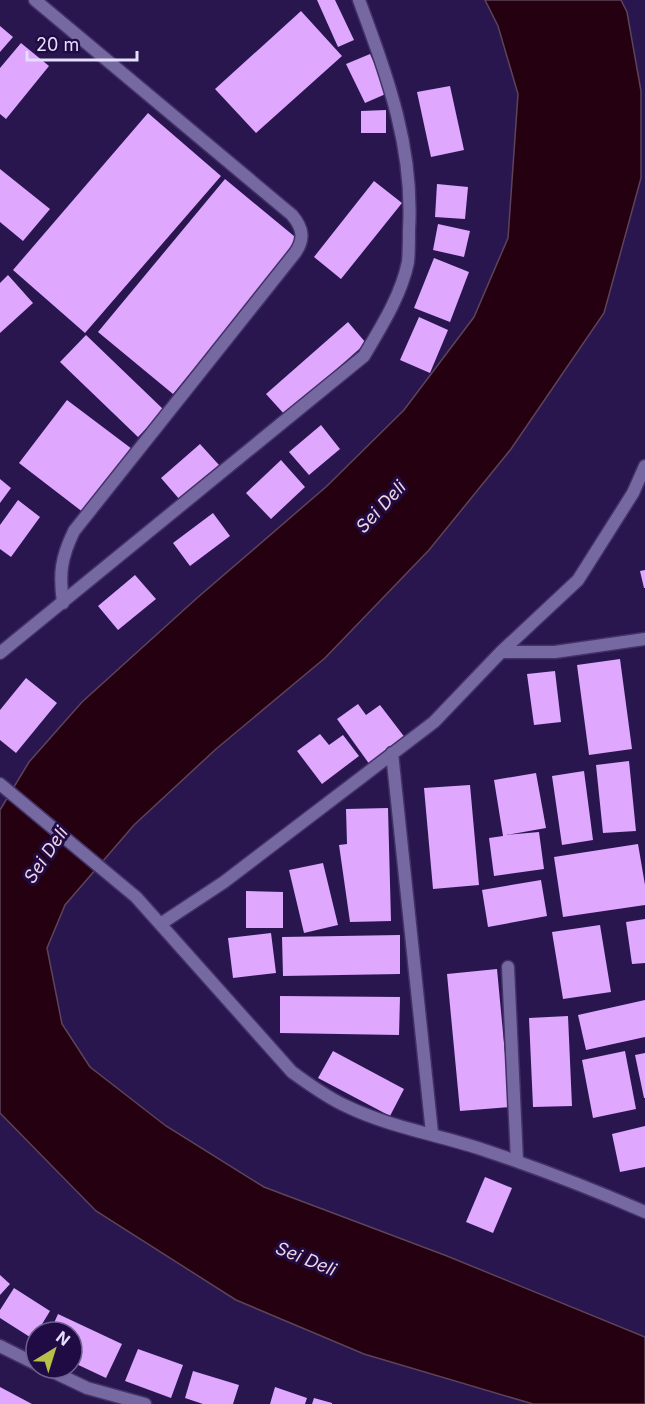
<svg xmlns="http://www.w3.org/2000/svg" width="645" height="1404" viewBox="0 0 645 1404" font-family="Inter,sans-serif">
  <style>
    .water { fill: #240011; stroke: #5e4358; stroke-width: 1.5 }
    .building { fill: #dfa7fd }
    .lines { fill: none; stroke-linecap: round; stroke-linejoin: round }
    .service-casing { stroke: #433267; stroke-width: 15 }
    .minor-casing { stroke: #433267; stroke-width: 15 }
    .service { stroke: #7669a1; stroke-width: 12 }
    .minor { stroke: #7669a1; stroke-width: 12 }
    .labels { text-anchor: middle; stroke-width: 6; stroke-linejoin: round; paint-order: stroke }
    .water-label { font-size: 18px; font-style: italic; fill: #f0d5df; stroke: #200b44 }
  </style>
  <rect width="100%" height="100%" fill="#29164f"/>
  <!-- water -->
  <path class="water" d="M485 0H621L627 12 641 91V178L604 313 511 449 429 550 325 658 216 749 134 825 65 905 47 948 62 1024 90 1067 166 1126 264 1187 447 1256 645 1337V1404H533L364 1354 236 1300 96 1211 0 1113V810L29 762 82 702 197 598 327 486 404 410 474 317 508 238 518 94 498 26Z"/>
  <!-- building -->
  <path class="building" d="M317 0H335L354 40 338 47Z
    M301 11 342 56 256 133 215 89Z
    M0 26 13 37 0 52Z
    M21 43 49 66 6 119 0 114V68Z
    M370 54 388 93 365 103 346 64Z
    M450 86 464 150 431 157 417 92Z
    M386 110V133H361V111Z
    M148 113 221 176 85 333 13 270Z
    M0 169 50 209 23 241 0 222Z
    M225 179 300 241 173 394 98 332Z
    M374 181 402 203 341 279 314 257Z
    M437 184 468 187 465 219 435 217Z
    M438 224 470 231 464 257 433 250Z
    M434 258 469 272 450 322 414 308Z
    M8 275 33 303 0 333V283Z
    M419 317 448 330 430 373 400 360Z
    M348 322 366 343 285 415 266 394Z
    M86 335 164 410 138 437 60 362Z
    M67 400 132 449 84 513 19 463Z
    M321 425 340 449 309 475 289 452Z
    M200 444 219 465 180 500 161 478Z
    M281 460 305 487 271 519 246 493Z
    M0 479 11 488 0 503Z
    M18 500 40 517 11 557 0 549V525Z
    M213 513 230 536 190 566 173 543Z
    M645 570V588H644L640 571Z
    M135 575 156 599 118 630 98 606Z
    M620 659 632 749 589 755 577 665Z
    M555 671 561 722 534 725 527 674Z
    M26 678 57 703 16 753 0 740V710Z
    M358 704 366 715 380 705 406 739 370 765 337 719Z
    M320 734 329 745 343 735 359 756 322 784 297 751Z
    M629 761 636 831 603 833 596 765Z
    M584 771 593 840 562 845 552 776Z
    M536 773 546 828 506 835 539 832 544 869 494 876 489 838 503 836 494 780Z
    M470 785 479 885 433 889 424 788Z
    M388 808 391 921 350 922 339 845 347 844 346 809Z
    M638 844 645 885V905L563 917 554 857Z
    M323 863 338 925 304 933 289 870Z
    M541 880 547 916 488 927 482 890Z
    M246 891 283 892V928H246Z
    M645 919V963L632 964 626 922Z
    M600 925 611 992 563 999 552 932Z
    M271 933 276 973 233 978 228 938Z
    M400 935V974L283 976 282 937Z
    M497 969 510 1107 460 1111 447 974Z
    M280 996 400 997 399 1035 280 1033Z
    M645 1000V1037L586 1050 578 1015Z
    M568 1016 572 1106 533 1107 529 1018Z
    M333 1051 404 1089 390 1116 318 1078Z
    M625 1051 636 1109 593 1118 582 1060Z
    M645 1053V1098H644L635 1055Z
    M645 1126V1167L620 1172 612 1134Z
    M485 1177 512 1188 493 1233 466 1222Z
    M0 1275 10 1284 0 1295Z
    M14 1288 50 1311 33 1339 0 1318V1310Z
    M58 1314 122 1344 106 1378 72 1362V1332H50Z
    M138 1349 183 1365 171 1398 125 1381Z
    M193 1371 239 1385 233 1404H203L185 1398Z
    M0 1387 32 1404H0Z
    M275 1387 307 1398 305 1404H270Z
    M314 1398 332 1403V1404H312Z"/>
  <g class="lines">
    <defs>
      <path id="service" d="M508 967 517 1161"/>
      <path id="minor" d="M35 0 292 215C303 228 305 239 295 253L74 531C61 558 59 573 63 603
        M501 652H555L645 639
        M0 653 364 356C381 327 401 296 408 262 409 251 409 240 409 230 414 147 387 76 359 0
        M392 753 432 1133
        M0 784 136 897 292 1072C309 1084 326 1097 346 1106 387 1126 434 1134 478 1148 535 1167 590 1188 645 1212
        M162 923 224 882 434 722 501 652 578 580 633 493 645 466
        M0 1346 36 1364
        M45 1368 87 1388 145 1404"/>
    </defs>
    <!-- service casing -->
    <use href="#service" class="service-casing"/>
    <!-- minor casing -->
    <use href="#minor" class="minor-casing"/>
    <!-- service -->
    <use href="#service" class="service"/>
    <!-- minor -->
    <use href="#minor" class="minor"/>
  </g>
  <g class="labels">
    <!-- water labels -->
    <g class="water-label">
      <text transform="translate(381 507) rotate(-47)" y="6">Sei Deli</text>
      <text transform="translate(46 855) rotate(-56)" y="6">Sei Deli</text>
      <text transform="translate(306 1259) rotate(22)" y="6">Sei Deli</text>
    </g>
  </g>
  <!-- north arrow -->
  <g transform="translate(54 1350) rotate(38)"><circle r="28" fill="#200b44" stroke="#6e608e" stroke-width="1.5"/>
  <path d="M0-4.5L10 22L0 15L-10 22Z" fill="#b7c147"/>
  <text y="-9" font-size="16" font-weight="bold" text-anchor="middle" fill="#e4dffc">N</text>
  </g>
  <!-- scale -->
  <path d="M27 51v9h110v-9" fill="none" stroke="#e4dffc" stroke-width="3"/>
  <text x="36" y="51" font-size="18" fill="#e4dffc" stroke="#200b44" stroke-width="4.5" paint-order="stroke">20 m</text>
</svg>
